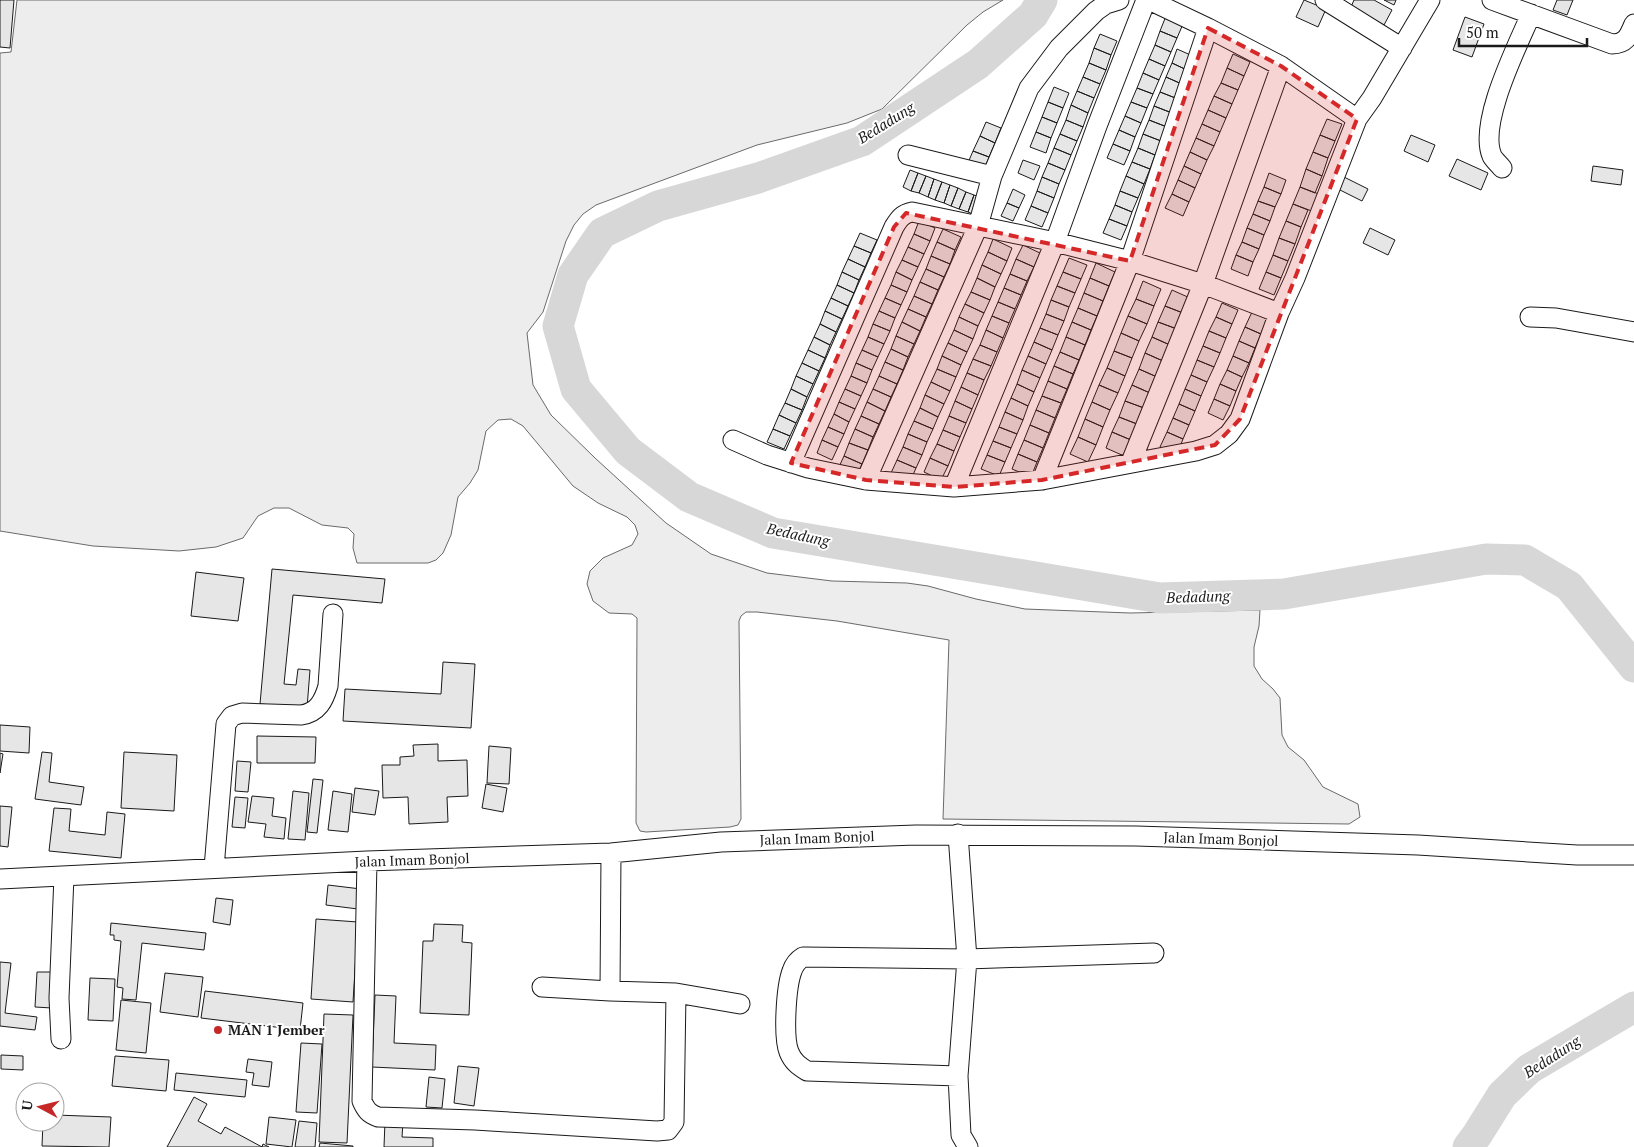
<svg xmlns="http://www.w3.org/2000/svg" width="1634" height="1147" viewBox="0 0 1634 1147" font-family="'PT Serif',serif">
  <style>
    .built { fill: #ededed; stroke: #6a6a6a }
    .lines { fill: none; stroke-linecap: round; stroke-linejoin: round }
    .river { stroke: #d7d7d7; stroke-width: 31 }
    .building { fill: #e6e6e6; stroke: #1a1a1a }
    .minor-casing { stroke: #1a1a1a; stroke-width: 21 }
    .minor { stroke: #fff; stroke-width: 19 }
    .marked { fill: #d62828; fill-opacity: 0.2; stroke: #d62828; stroke-width: 4; stroke-dasharray: 10 6; stroke-linejoin: round }
    .poi-dot { fill: #c62828; stroke: #fff; stroke-width: 2 }
    .labels { text-anchor: middle; stroke-width: 4; stroke-linejoin: round; paint-order: stroke }
    .street-label { font-size: 14px; fill: #1a1a1a; stroke: #fff }
    .poi-label { font-size: 14px; font-weight: bold; fill: #1a1a1a; stroke: #fff; text-anchor: start }
    .water-label { font-size: 15px; font-style: italic; fill: #1a1a1a; stroke: #fff }
  </style>
  <rect width="100%" height="100%" fill="#fff"/>
  <!-- built -->
  <path class="built" d="M17 0H1003L983 12 967 25 882 109 847 123 757 145 596 205 583 214 574 225 566 241 543 312 527 333 533 385 551 415 595 458 666 523 711 554 767 573 832 581 907 583 928 586 976 599 1025 609 1130 613 1260 610 1259 626 1254 647V666L1262 679 1273 689 1280 698 1282 735 1288 747 1304 760 1323 787 1358 804 1360 817 1349 824 943 819 949 640 837 621 757 612H746L741 616 739 621 741 819 738 825 730 827 646 832 640 831 636 823 637 618 632 614 609 613 593 601 587 584 590 571 603 558 632 545 638 534 635 525 627 517 598 503 573 486 523 426 511 419 498 420 486 431 478 470 470 483 458 497 451 535 443 553 436 560 428 563H357L353 548 354 534 348 528 322 525 289 508H274L258 516 243 538 216 547 179 551 93 546 0 531V53L11 52Z"/>
  <g class="lines">
    <!-- river -->
    <path class="river" d="M1042 0 1033 15 978 64 862 141 758 178 658 206 602 233 573 275 558 326 576 389 628 451 689 497 773 533 1160 598 1284 594 1486 559 1525 560 1569 586 1634 667
      M1468 1147 1477 1135 1502 1095 1529 1069 1634 1007"/>
  </g>
  <!-- building -->
  <path class="building" d="M0 0H14L10 48 0 47Z
    M1304 0 1326 9 1318 27 1296 17Z
    M1354 0H1374L1392 10 1384 25 1351 7Z
    M1384 0H1396L1394 5Z
    M1557 0H1573L1567 15 1553 10Z
    M1166 16 1183 24 1177 38 1160 31Z
    M1465 17 1484 24 1472 57 1453 50Z
    M1160 31 1177 38 1171 52 1155 45Z
    M1100 34 1117 41 1111 55 1094 48Z
    M1155 45 1171 52 1165 66 1149 59Z
    M1094 48 1111 55 1106 70 1089 63Z
    M1177 49 1195 57 1189 71 1172 63Z
    M1233 54 1250 62 1244 76 1227 68Z
    M1149 59 1165 66 1159 80 1143 73Z
    M1089 63 1106 70 1100 84 1083 77Z
    M1172 63 1189 71 1184 85 1166 77Z
    M1227 68 1244 76 1238 90 1221 83Z
    M1143 73 1159 80 1153 94 1137 88Z
    M1083 77 1100 84 1094 98 1077 91Z
    M1166 77 1184 85 1178 99 1160 92Z
    M1221 83 1238 90 1232 104 1214 96Z
    M1054 87 1069 93 1063 108 1048 102Z
    M1137 88 1153 94 1147 108 1131 102Z
    M1077 91 1094 98 1088 113 1071 105Z
    M1160 92 1178 99 1172 113 1154 106Z
    M1214 96 1232 104 1226 118 1208 110Z
    M1048 102 1063 108 1057 123 1042 117Z
    M1131 102 1147 108 1141 123 1125 116Z
    M1071 105 1088 113 1083 127 1066 120Z
    M1154 106 1172 113 1167 127 1149 120Z
    M1208 110 1226 118 1220 132 1202 124Z
    M1125 116 1141 123 1135 137 1119 130Z
    M1042 117 1057 123 1051 138 1036 132Z
    M1327 119 1342 124 1335 141 1320 135Z
    M1066 120 1083 127 1077 141 1060 134Z
    M1149 120 1167 127 1161 141 1143 134Z
    M986 122 1001 128 995 143 980 136Z
    M1202 124 1220 132 1214 146 1196 138Z
    M1119 130 1135 137 1130 151 1113 144Z
    M1036 132 1051 138 1046 153 1030 147Z
    M1060 134 1077 141 1071 155 1054 148Z
    M1143 134 1161 141 1155 155 1138 148Z
    M1320 135 1335 141 1328 158 1313 152Z
    M1411 135 1435 145 1428 162 1404 151Z
    M980 136 995 143 989 157 973 151Z
    M1196 138 1214 146 1207 160 1190 152Z
    M1113 144 1130 151 1124 165 1107 158Z
    M1054 148 1071 155 1065 170 1048 163Z
    M1138 148 1155 155 1150 169 1132 162Z
    M973 151 989 157 983 172 967 165Z
    M1190 152 1207 160 1201 174 1184 166Z
    M1313 152 1328 158 1322 176 1306 169Z
    M1457 159 1488 173 1481 190 1449 176Z
    M1023 160 1040 166 1034 180 1018 173Z
    M1132 162 1150 169 1144 184 1126 176Z
    M1048 163 1065 170 1059 184 1042 177Z
    M1184 166 1201 174 1195 188 1178 180Z
    M1593 166 1623 170 1621 185 1591 181Z
    M1306 169 1322 176 1315 193 1300 187Z
    M910 170 918 173 911 191 903 187Z
    M918 173 926 176 919 193 911 191Z
    M1269 173 1286 180 1281 194 1264 187Z
    M1340 175 1368 189 1362 201 1334 187Z
    M926 176 934 179 928 197 919 193Z
    M1126 176 1144 184 1138 198 1120 191Z
    M1042 177 1059 184 1054 198 1037 191Z
    M934 179 942 182 935 200 928 197Z
    M1178 180 1195 188 1189 202 1172 194Z
    M942 182 950 185 944 203 935 200Z
    M950 185 958 188 951 206 944 203Z
    M1264 187 1281 194 1275 207 1258 201Z
    M1300 187 1324 196 1317 213 1293 204Z
    M958 188 966 192 959 209 951 206Z
    M1013 189 1025 195 1019 208 1007 203Z
    M1037 191 1054 198 1048 213 1031 206Z
    M1120 191 1138 198 1132 212 1115 205Z
    M966 192 974 195 968 212 959 209Z
    M1172 194 1189 202 1183 216 1165 208Z
    M974 195 982 198 975 215 968 212Z
    M1258 201 1275 207 1270 221 1253 214Z
    M1007 203 1019 208 1013 221 1001 216Z
    M1293 204 1308 210 1301 227 1286 221Z
    M1115 205 1132 212 1127 226 1109 219Z
    M1031 206 1048 213 1042 227 1025 220Z
    M1253 214 1270 221 1264 235 1247 228Z
    M1109 219 1127 226 1121 240 1103 233Z
    M919 221 935 228 930 241 914 234Z
    M1286 221 1301 227 1295 244 1279 238Z
    M1247 228 1264 235 1259 249 1242 242Z
    M1370 228 1395 240 1388 255 1363 243Z
    M943 229 961 237 955 250 937 242Z
    M860 233 877 240 871 253 854 246Z
    M914 234 930 241 924 254 908 247Z
    M1279 238 1295 244 1288 261 1273 255Z
    M993 239 1012 248 1007 261 988 252Z
    M937 242 955 250 950 264 931 256Z
    M1242 242 1259 249 1253 262 1236 255Z
    M1023 245 1040 253 1034 267 1016 259Z
    M854 246 871 253 865 267 848 259Z
    M908 247 924 254 918 267 902 260Z
    M988 252 1007 261 1001 274 982 265Z
    M1236 255 1253 262 1248 276 1231 269Z
    M1273 255 1288 261 1281 278 1266 272Z
    M931 256 950 264 944 277 926 269Z
    M1069 258 1087 265 1081 279 1063 272Z
    M848 259 865 267 859 280 842 272Z
    M1016 259 1034 267 1027 281 1010 274Z
    M902 260 918 267 912 280 896 272Z
    M1096 263 1115 272 1109 286 1090 278Z
    M982 265 1001 274 995 287 977 278Z
    M926 269 944 277 938 290 920 282Z
    M842 272 859 280 854 293 837 285Z
    M896 272 912 280 907 292 891 285Z
    M1063 272 1081 279 1075 293 1057 286Z
    M1266 272 1281 278 1274 295 1259 289Z
    M1010 274 1027 281 1021 295 1004 288Z
    M977 278 995 287 990 300 971 292Z
    M1090 278 1109 286 1103 301 1084 293Z
    M1143 281 1161 289 1154 306 1136 299Z
    M920 282 938 290 932 304 914 296Z
    M837 285 854 293 848 306 831 298Z
    M891 285 907 292 901 305 885 298Z
    M1057 286 1075 293 1069 307 1051 300Z
    M1004 288 1021 295 1015 309 998 302Z
    M1172 290 1190 298 1183 313 1165 306Z
    M971 292 990 300 984 313 965 304Z
    M1084 293 1103 301 1097 316 1078 308Z
    M914 296 932 304 926 317 908 309Z
    M831 298 848 306 842 319 825 311Z
    M885 298 901 305 895 318 879 311Z
    M1136 299 1154 306 1147 324 1128 316Z
    M1051 300 1069 307 1064 321 1046 314Z
    M998 302 1015 309 1009 323 992 316Z
    M1222 303 1238 310 1232 324 1216 317Z
    M965 304 984 313 978 326 959 317Z
    M1165 306 1183 313 1177 329 1158 322Z
    M1078 308 1097 316 1091 330 1072 322Z
    M908 309 926 317 920 331 902 322Z
    M825 311 842 319 836 332 820 324Z
    M879 311 895 318 890 331 873 324Z
    M1252 312 1267 319 1261 334 1245 327Z
    M1046 314 1064 321 1058 335 1040 328Z
    M992 316 1009 323 1003 338 986 330Z
    M1128 316 1147 324 1139 341 1121 333Z
    M959 317 978 326 973 339 954 330Z
    M1216 317 1232 324 1226 338 1209 331Z
    M902 322 920 331 914 344 896 336Z
    M1072 322 1091 330 1085 345 1066 337Z
    M1158 322 1177 329 1170 345 1152 337Z
    M820 324 836 332 830 345 814 337Z
    M873 324 890 331 884 344 868 337Z
    M1245 327 1261 334 1255 348 1239 341Z
    M1040 328 1058 335 1052 350 1034 342Z
    M954 330 973 339 967 352 948 343Z
    M986 330 1003 338 997 352 980 345Z
    M1209 331 1226 338 1220 353 1203 346Z
    M1121 333 1139 341 1132 358 1114 351Z
    M896 336 914 344 908 357 891 349Z
    M814 337 830 345 825 358 808 350Z
    M868 337 884 344 878 357 862 350Z
    M1066 337 1085 345 1079 360 1060 352Z
    M1152 337 1170 345 1163 361 1145 353Z
    M1239 341 1255 348 1249 363 1233 356Z
    M1034 342 1052 350 1046 364 1028 356Z
    M948 343 967 352 961 365 942 356Z
    M980 345 997 352 991 366 973 359Z
    M1203 346 1220 353 1214 367 1197 360Z
    M891 349 908 357 903 370 885 362Z
    M808 350 825 358 819 371 802 363Z
    M862 350 878 357 872 370 856 363Z
    M1114 351 1132 358 1125 376 1107 368Z
    M1060 352 1079 360 1073 374 1054 366Z
    M1145 353 1163 361 1157 377 1139 369Z
    M942 356 961 365 956 377 937 369Z
    M1028 356 1046 364 1040 378 1022 370Z
    M1233 356 1249 363 1242 377 1227 370Z
    M973 359 991 366 984 380 967 373Z
    M1197 360 1214 367 1207 382 1191 375Z
    M885 362 903 370 897 384 879 376Z
    M802 363 819 371 813 384 796 376Z
    M856 363 872 370 867 383 851 376Z
    M1054 366 1073 374 1067 389 1048 381Z
    M1107 368 1125 376 1118 393 1099 385Z
    M937 369 956 377 950 391 931 382Z
    M1139 369 1157 377 1150 393 1132 385Z
    M1022 370 1040 378 1034 392 1017 384Z
    M1227 370 1242 377 1236 391 1220 384Z
    M967 373 984 380 978 395 961 387Z
    M1191 375 1207 382 1201 396 1185 389Z
    M796 376 813 384 807 397 791 389Z
    M851 376 867 383 861 396 845 389Z
    M879 376 897 384 891 397 873 389Z
    M1048 381 1067 389 1061 403 1042 396Z
    M931 382 950 391 944 404 925 395Z
    M1017 384 1034 392 1028 406 1011 398Z
    M1220 384 1236 391 1230 406 1214 399Z
    M1099 385 1118 393 1110 410 1092 402Z
    M1132 385 1150 393 1144 408 1125 401Z
    M961 387 978 395 972 409 955 401Z
    M791 389 807 397 802 410 785 403Z
    M845 389 861 396 855 409 839 402Z
    M873 389 891 397 885 411 867 402Z
    M1185 389 1201 396 1195 411 1179 404Z
    M925 395 944 404 938 417 920 408Z
    M1042 396 1061 403 1055 418 1036 410Z
    M1011 398 1028 406 1023 420 1005 412Z
    M1214 399 1230 406 1223 420 1208 413Z
    M955 401 972 409 966 423 949 416Z
    M1125 401 1144 408 1137 424 1119 417Z
    M839 402 855 409 849 422 834 414Z
    M867 402 885 411 879 424 861 416Z
    M1092 402 1110 410 1103 427 1085 419Z
    M785 403 802 410 796 423 779 415Z
    M1179 404 1195 411 1189 425 1173 418Z
    M920 408 938 417 933 429 914 421Z
    M1036 410 1055 418 1049 433 1030 425Z
    M1005 412 1023 420 1017 434 999 427Z
    M834 414 849 422 844 434 828 427Z
    M779 415 796 423 790 436 773 429Z
    M861 416 879 424 873 437 855 429Z
    M949 416 966 423 960 437 943 430Z
    M1119 417 1137 424 1131 440 1112 432Z
    M1173 418 1189 425 1183 439 1167 432Z
    M1085 419 1103 427 1096 445 1078 437Z
    M914 421 933 429 927 442 908 434Z
    M1030 425 1049 433 1043 448 1024 440Z
    M828 427 844 434 838 447 822 440Z
    M999 427 1017 434 1011 448 993 441Z
    M773 429 790 436 784 449 767 442Z
    M855 429 873 437 868 450 849 443Z
    M943 430 960 437 954 451 937 444Z
    M1112 432 1131 440 1124 456 1106 448Z
    M1167 432 1183 439 1177 454 1160 447Z
    M908 434 927 442 922 455 903 447Z
    M1078 437 1096 445 1088 462 1070 454Z
    M822 440 838 447 832 460 817 453Z
    M1024 440 1043 448 1037 462 1018 454Z
    M993 441 1011 448 1005 462 987 455Z
    M849 443 868 450 862 464 844 456Z
    M937 444 954 451 948 466 930 458Z
    M903 447 922 455 916 468 897 460Z
    M1018 454 1037 462 1031 477 1012 469Z
    M987 455 1005 462 999 476 981 469Z
    M844 456 862 464 856 477 838 469Z
    M930 458 948 466 941 480 924 472Z
    M897 460 916 468 910 482 891 473Z
    M272 569 385 579 382 603 293 595 284 684 296 685 298 669 310 670 307 708 260 704Z
    M196 572 244 578 238 621 191 616Z
    M443 662 475 664 471 728 343 721 345 689 441 694Z
    M0 725 30 727 29 753 0 751Z
    M257 736 316 737 315 763H257Z
    M438 744V761L467 760 468 796 447 797 448 822 409 824 408 797 383 798 382 765H400V757L414 756 413 745Z
    M489 746 511 748 509 784 487 783Z
    M42 752 52 753 49 782 84 787 81 805 35 799Z
    M124 752 177 755 174 811 121 808Z
    M0 753 3 754 0 773Z
    M237 761 251 762 248 792 235 791Z
    M313 779 323 780 317 833 307 832Z
    M486 784 507 788 503 812 482 808Z
    M355 788 379 791 375 815 352 812Z
    M293 791 309 793 305 840 288 839Z
    M333 791 352 794 348 832 328 830Z
    M252 796 274 798 272 816 286 818 284 839 264 837 266 824 248 822Z
    M235 797 248 798 245 828 232 827Z
    M0 806 12 807 8 847 0 846Z
    M54 808 71 809 69 831 105 835 107 812 125 814 121 858 49 851Z
    M328 885 361 889 358 909 326 905Z
    M216 898 233 900 230 925 213 922Z
    M316 919 358 922 353 1002 311 999Z
    M111 923 206 933 204 950 142 943 136 1000 122 999 123 988 117 987 121 941 114 940V935H110Z
    M434 924 463 925 462 942 472 943 469 1015 420 1013 423 941H433Z
    M0 962 11 963 5 1013 37 1017 35 1030 0 1026Z
    M37 972H54L52 1008 35 1007Z
    M165 973 203 977 198 1017 160 1012Z
    M90 978 115 979 113 1021 88 1020Z
    M205 991 303 1003 300 1030 201 1018Z
    M375 995 396 996 394 1043 436 1045 435 1070 372 1067Z
    M121 1000 151 1003 146 1053 116 1050Z
    M324 1014 353 1015 347 1143 319 1142Z
    M301 1043 322 1044 317 1113 296 1112Z
    M1 1055 23 1056V1070L1 1069Z
    M115 1056 169 1060 166 1091 112 1086Z
    M248 1059 272 1062 269 1087 252 1085 254 1073 246 1072Z
    M458 1066 479 1068 474 1106 454 1103Z
    M176 1073 247 1080 245 1097 174 1090Z
    M429 1077 445 1079 442 1108 426 1107Z
    M194 1097 207 1104 198 1121 221 1134 225 1127 262 1147 263 1144 269 1147H167Z
    M55 1115 111 1117 109 1147 42 1146 43 1122H55Z
    M269 1117 296 1120 292 1147 266 1144Z
    M299 1121 317 1123 315 1147H295Z
    M385 1121 403 1122 402 1137 433 1138V1147H384Z
    M320 1143 353 1146V1147H319Z"/>
  <g class="lines">
    <defs>
      <path id="minor" d="M1146 0 1097 126 1055 242 1130 261 1203 284 1279 313 1295 278 1357 119 1372 98 1430 0
        M1149 0 1208 28 1281 66 1357 119
        M1325 0 1402 48
        M1492 0 1612 44C1626 44 1629 36 1634 24
        M908 155 992 176
        M1502 168C1499 164 1494 160 1492 156 1478 123 1517 47 1531 14
        M1530 317 1556 318 1634 332
        M733 440 767 455 808 468 866 480 954 487 1042 480 1196 451 1215 445 1229 434 1240 419 1279 313
        M1131 462 1203 284 1281 66
        M791 463 894 227C899 219 902 214 912 212L1055 242 954 487
        M866 480 978 226 992 176 1029 88 1059 48 1096 11 1106 4 1119 0
        M1042 480 1130 261 1208 28
        M958 834 967 959 958 1076 961 1135 968 1147
        M367 861 362 1101C366 1110 369 1114 378 1117L475 1120 657 1131 668 1130 674 1122 676 993 610 991 611 853
        M214 868 226 724 232 716 242 713 301 715C318 713 324 700 328 686L333 614
        M0 879 367 861 611 853 721 842 916 835 1136 836 1418 845 1577 855H1634
        M542 987 610 991
        M676 993 740 1004
        M61 1039 59 998 64 876
        M958 1076 807 1071C799 1066 793 1062 789 1052 783 1037 786 987 792 971 794 965 798 960 803 957L967 959 1154 953"/>
    </defs>
    <!-- minor casing -->
    <use href="#minor" class="minor-casing"/>
    <!-- minor -->
    <use href="#minor" class="minor"/>
  </g>
  <!-- marked area -->
  <path class="marked" d="M1208 28 1281 66 1357 119 1240 419 1215 445 1042 480 954 487 866 480 791 463 894 227 906 213 1130 261Z"/>
  <!-- markers -->
  <circle class="poi-dot" cx="218" cy="1030" r="5"/>
  <g class="labels">
    <!-- street labels -->
    <g class="street-label">
      <text transform="translate(817 838) rotate(-2)" y="5">Jalan Imam Bonjol</text>
      <text transform="translate(1221 839) rotate(2)" y="5">Jalan Imam Bonjol</text>
      <text transform="translate(412 860) rotate(-2)" y="5">Jalan Imam Bonjol</text>
    </g>
    <!-- poi labels -->
    <g class="poi-label">
      <text x="228" y="1035">MAN 1 Jember</text>
    </g>
    <!-- water labels -->
    <g class="water-label">
      <text transform="translate(886 123) rotate(-32)" y="5">Bedadung</text>
      <text transform="translate(798 535) rotate(12)" y="5">Bedadung</text>
      <text transform="translate(1198 597) rotate(-2)" y="5">Bedadung</text>
      <text transform="translate(1552 1057) rotate(-33)" y="5">Bedadung</text>
    </g>
  </g>
  <!-- north arrow -->
  <g transform="translate(40 1107) rotate(277)"><circle r="24" fill="#ffffff" stroke="#a3a3a3"/>
  <path d="M0-4L9 19L0 12L-9 19Z" fill="#c62828"/>
  <text y="-8" font-size="14" font-weight="bold" text-anchor="middle" fill="#1a1a1a">U</text>
  </g>
  <!-- scale -->
  <path d="M1459 38v8h128v-8" fill="none" stroke="#1a1a1a" stroke-width="2.5"/>
  <text x="1466" y="38" font-size="15" fill="#1a1a1a" stroke="#ffffff" stroke-width="4" paint-order="stroke">50 m</text>
</svg>
